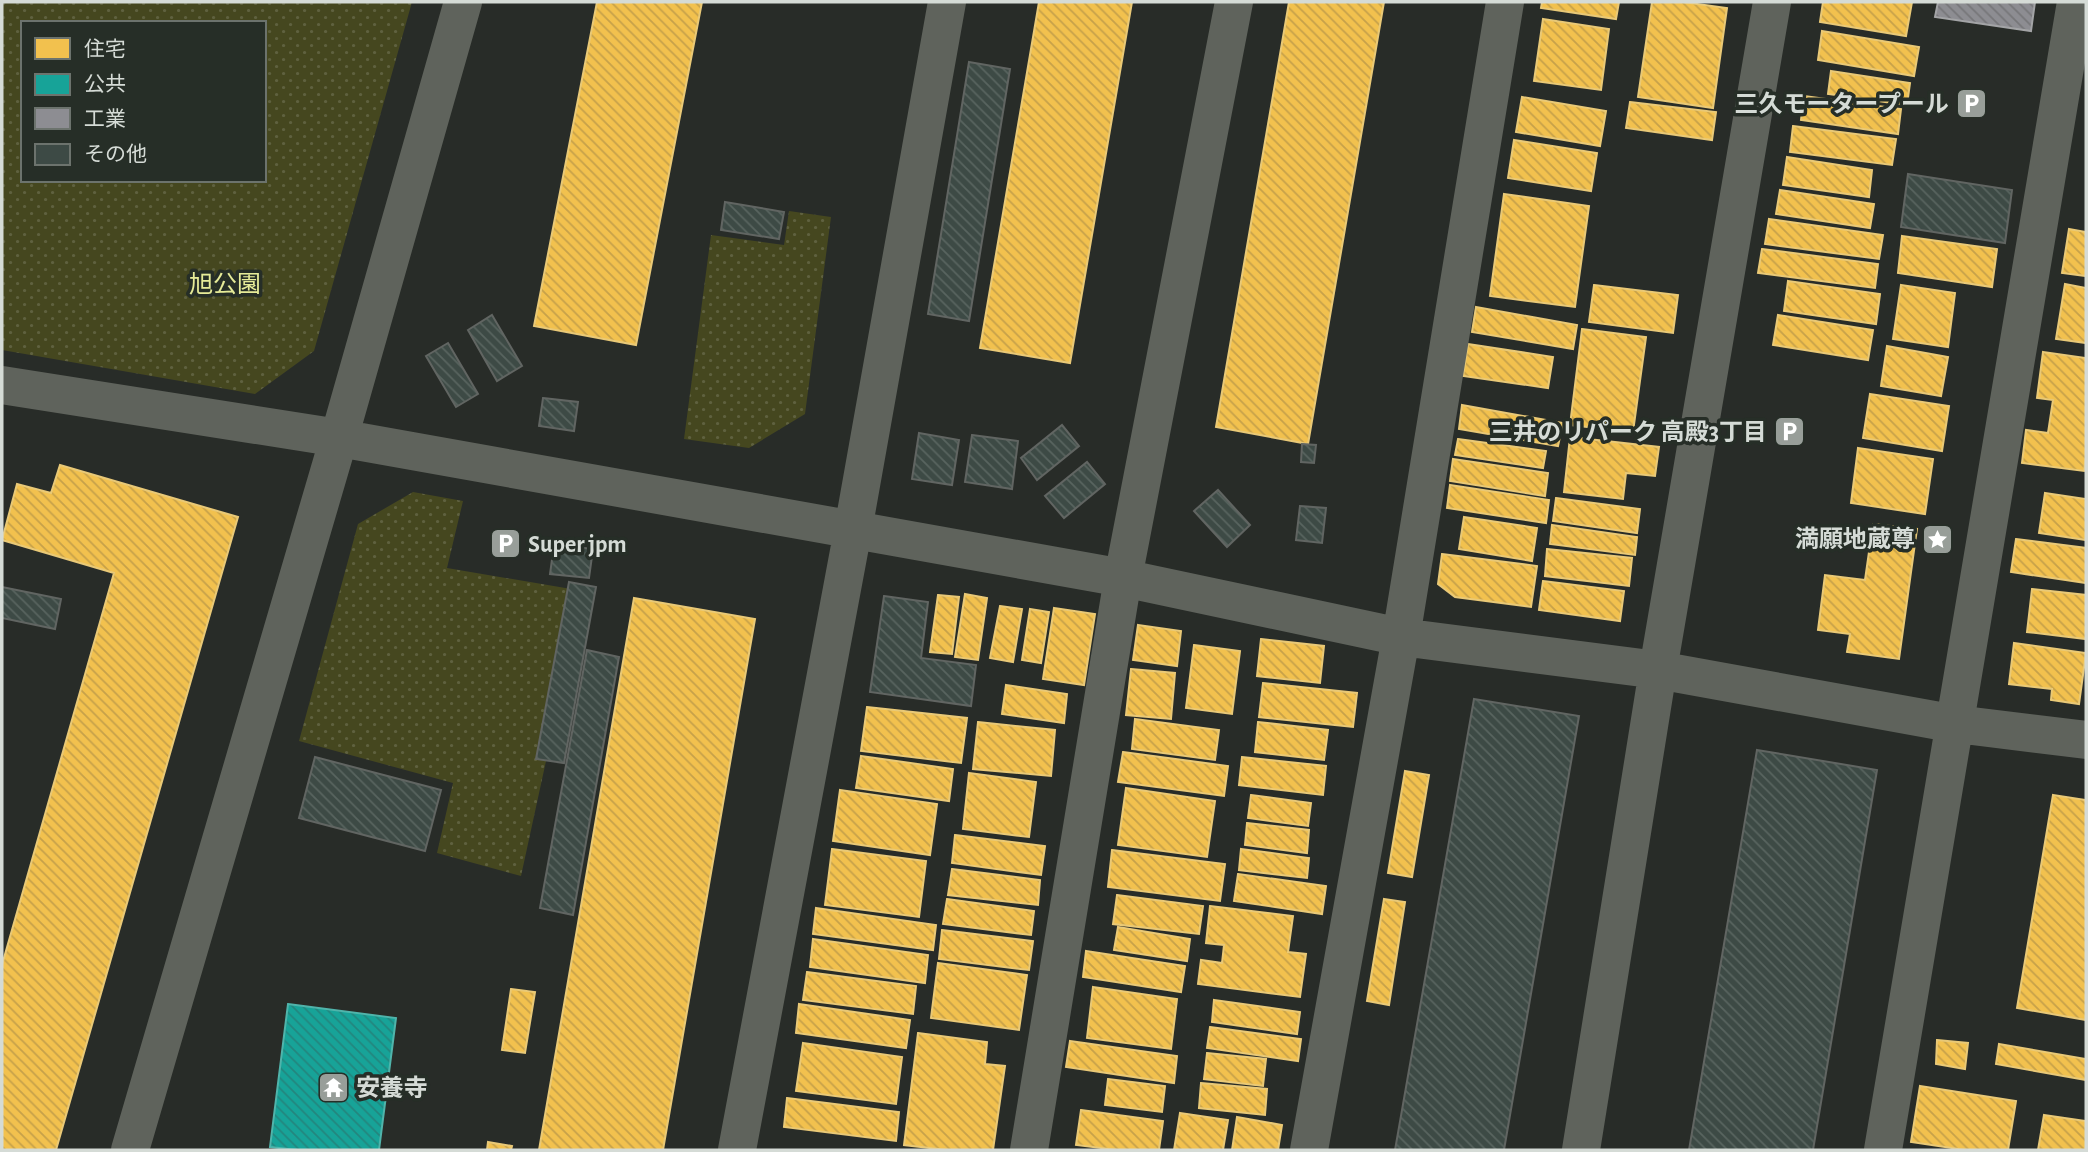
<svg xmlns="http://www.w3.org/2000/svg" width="2088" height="1152" viewBox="0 0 2088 1152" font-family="'Alegreya Sans','Noto Sans JP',sans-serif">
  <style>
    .grass { fill: url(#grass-dots); fill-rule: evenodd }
    .homes { fill: url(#homes-back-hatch); stroke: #e9c977; stroke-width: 2 }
    .public { fill: url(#public-back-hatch); stroke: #50b4ab; stroke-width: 2 }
    .industry { fill: url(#industry-back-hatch); stroke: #a3a4a6; stroke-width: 2 }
    .building { fill: url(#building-back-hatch); stroke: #616562; stroke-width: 2 }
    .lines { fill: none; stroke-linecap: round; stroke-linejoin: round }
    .minor { stroke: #5f635c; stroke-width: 38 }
    .labels { text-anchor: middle; stroke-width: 7; stroke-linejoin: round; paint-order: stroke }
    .poi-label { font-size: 24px; font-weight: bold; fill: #d5dbd6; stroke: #262e27; text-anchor: end }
    .park-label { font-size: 24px; fill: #e6eb98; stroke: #262e27 }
  </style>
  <defs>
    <pattern id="grass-dots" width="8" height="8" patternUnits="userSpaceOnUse" patternTransform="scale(1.75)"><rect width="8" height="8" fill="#45471f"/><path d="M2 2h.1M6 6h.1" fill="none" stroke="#5f613f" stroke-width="1.8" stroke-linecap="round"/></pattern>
    <pattern id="homes-back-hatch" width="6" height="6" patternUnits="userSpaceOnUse" patternTransform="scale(1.75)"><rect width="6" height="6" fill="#f2c14e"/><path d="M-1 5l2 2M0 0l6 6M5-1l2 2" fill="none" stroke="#c6a14a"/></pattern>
    <pattern id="public-back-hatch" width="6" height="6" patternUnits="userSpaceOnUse" patternTransform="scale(1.75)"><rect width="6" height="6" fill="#17a398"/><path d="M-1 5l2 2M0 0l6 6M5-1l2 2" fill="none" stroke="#23867e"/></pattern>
    <pattern id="industry-back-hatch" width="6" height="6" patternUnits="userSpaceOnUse" patternTransform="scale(1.75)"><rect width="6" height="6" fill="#8d8d92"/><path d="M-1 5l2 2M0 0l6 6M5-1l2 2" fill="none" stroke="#767679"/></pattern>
    <pattern id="building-back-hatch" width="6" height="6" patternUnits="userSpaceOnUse" patternTransform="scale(1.75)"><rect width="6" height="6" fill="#3d4a45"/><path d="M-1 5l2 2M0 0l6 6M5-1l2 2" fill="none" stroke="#58645f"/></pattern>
  </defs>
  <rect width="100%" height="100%" fill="#282c28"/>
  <!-- grass -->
  <path class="grass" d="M2 2H412L314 351 255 394 2 350ZM23 23H264V180H23Z
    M789 211 831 217 805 414 749 448 684 439 711 235 784 245Z
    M413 492 463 501 447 568 583 591 521 876 437 853 453 783 299 741 358 524Z"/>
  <!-- homes -->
  <path class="homes" d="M597 2H702L636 345 534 326Z
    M1039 2H1132L1070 363 980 348Z
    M1289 2H1384L1308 444 1216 427Z
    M1542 2H1619L1616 19 1541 8Z
    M1652 2H1683L1727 8 1713 108 1638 97Z
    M1823 2H1912L1906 36 1820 22Z
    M1543 19 1609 29 1601 90 1534 81Z
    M1822 31 1919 47 1914 76 1818 60Z
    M1831 71 1910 83 1907 105 1828 94Z
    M1804 96 1901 109 1898 134 1801 120Z
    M1522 97 1606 111 1600 146 1516 132Z
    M1630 102 1716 112 1712 140 1626 128Z
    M1793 126 1896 139 1892 165 1790 152Z
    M1514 140 1597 153 1591 191 1508 178Z
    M1787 157 1872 170 1869 197 1783 185Z
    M1780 190 1874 204 1870 228 1776 214Z
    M1504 194 1589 206 1575 307 1490 296Z
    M1769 219 1883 235 1879 259 1765 244Z
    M2069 229 2086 232V276L2062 273Z
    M1902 236 1997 249 1992 287 1898 273Z
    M1762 249 1878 264 1875 288 1758 273Z
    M1788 281 1880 294 1876 324 1784 311Z
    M2065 284 2086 288V343L2056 339Z
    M1594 285 1678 295 1673 333 1589 322Z
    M1901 285 1955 293 1948 347 1893 339Z
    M1476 307 1577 325 1573 349 1472 332Z
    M1778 315 1873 330 1868 360 1773 345Z
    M1582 329 1646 337 1633 432 1570 425Z
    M1468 344 1553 357 1548 388 1463 376Z
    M1887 346 1948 357 1941 396 1881 386Z
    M2043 352 2086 358V457L2084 471 2022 463 2026 430 2048 433 2053 400 2037 398Z
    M1870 394 1949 406 1942 451 1863 438Z
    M1462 405 1563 423 1558 446 1459 429Z
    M1570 437 1659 447 1655 476 1626 473 1623 499 1564 492Z
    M1458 439 1546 451 1543 468 1455 455Z
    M1858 448 1933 459 1925 514 1851 503Z
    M1453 459 1548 473 1545 496 1450 481Z
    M60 465 238 517 56 1150H2V965L114 573 2 540 17 484 51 493Z
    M1450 485 1549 500 1546 523 1447 508Z
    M2045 493 2086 499V540L2039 533Z
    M1556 498 1640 509 1637 533 1553 521Z
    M1464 517 1537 528 1532 561 1459 549Z
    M1873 524 1917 529 1899 659 1847 652 1850 634 1818 630 1825 575 1865 580Z
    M1552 525 1637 537 1635 555 1550 544Z
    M2016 539 2086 548V583L2011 572Z
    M1547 549 1632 558 1629 586 1545 576Z
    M1442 554 1537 566 1531 607 1455 597 1438 584Z
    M1543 581 1624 591 1620 621 1539 610Z
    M2032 589 2086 595V639L2027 632Z
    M965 594 987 598 978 660 955 657Z
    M938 595 959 597 952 654 930 652Z
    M634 598 755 619 663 1150H539Z
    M1000 606 1022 609 1013 662 990 658Z
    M1054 608 1095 614 1084 685 1043 679Z
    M1030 609 1049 612 1041 663 1022 660Z
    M1138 625 1181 631 1177 666 1133 660Z
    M1261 639 1324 646 1320 683 1257 676Z
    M2014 643 2086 653 2079 704 2051 700 2052 689 2009 684Z
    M1194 645 1240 651 1232 714 1186 708Z
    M1131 669 1175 673 1171 719 1126 715Z
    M1263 683 1357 693 1353 727 1259 717Z
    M1006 685 1067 694 1064 723 1002 714Z
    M867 707 967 718 961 763 861 751Z
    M1135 719 1219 730 1215 760 1132 749Z
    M978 722 1055 730 1051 776 973 769Z
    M1258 722 1328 730 1324 760 1255 752Z
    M1123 752 1228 766 1224 796 1118 782Z
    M861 756 953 769 949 801 856 788Z
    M1242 757 1326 766 1323 795 1239 785Z
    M1405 771 1429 775 1412 877 1388 873Z
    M969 773 1036 782 1029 837 963 829Z
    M1126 788 1215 801 1207 857 1118 845Z
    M840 790 937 804 930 855 833 841Z
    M1251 795 1311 803 1308 826 1248 818Z
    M2053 795 2086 800V1020L2017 1008Z
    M1247 823 1309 830 1307 853 1245 845Z
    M955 835 1045 846 1041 875 952 863Z
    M832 849 926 861 919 917 825 905Z
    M1241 849 1309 858 1307 878 1239 870Z
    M1112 850 1225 864 1220 901 1108 887Z
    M952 869 1040 880 1038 905 948 895Z
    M1238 874 1326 886 1322 914 1234 901Z
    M1117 895 1203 906 1199 934 1113 924Z
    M947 899 1034 911 1031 935 943 924Z
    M1384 899 1405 902 1389 1005 1367 1001Z
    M1210 906 1293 916 1288 952 1306 954 1300 997 1198 984 1201 960 1222 963 1224 945 1206 943Z
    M816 908 936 925 933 950 813 934Z
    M1118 927 1190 939 1187 961 1114 950Z
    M942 930 1033 941 1029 970 939 959Z
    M813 939 928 955 925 983 810 967Z
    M1086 951 1185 966 1181 992 1083 977Z
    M938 963 1027 975 1019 1030 931 1018Z
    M807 972 916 986 913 1014 803 1000Z
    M1093 987 1177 999 1171 1049 1087 1038Z
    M511 989 535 992 525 1053 502 1050Z
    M1214 1000 1300 1012 1297 1034 1212 1022Z
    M799 1004 910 1020 906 1048 796 1033Z
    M1210 1027 1301 1039 1298 1061 1207 1048Z
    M918 1033 987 1042 985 1064 1005 1066 993 1150H947L904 1145Z
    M1937 1040 1968 1043 1965 1069 1936 1064Z
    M1070 1041 1177 1056 1174 1083 1066 1067Z
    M803 1043 902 1057 896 1104 796 1091Z
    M1999 1044 2086 1059V1080L1996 1064Z
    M1207 1053 1266 1059 1263 1086 1204 1079Z
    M1108 1079 1165 1086 1162 1112 1105 1105Z
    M1201 1083 1267 1089 1265 1115 1199 1108Z
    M1920 1086 2016 1101 2008 1150H1965L1911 1142Z
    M787 1098 899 1112 896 1141 784 1127Z
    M1081 1110 1163 1121 1159 1150H1117L1076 1145Z
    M1180 1113 1228 1120 1223 1150H1174Z
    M2044 1115 2086 1121V1150H2038Z
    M1237 1117 1282 1125 1278 1150H1232Z
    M488 1142 512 1146 511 1150H487Z"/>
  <!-- public -->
  <path class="public" d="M288 1004 396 1018 379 1150H298L270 1147Z"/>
  <!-- industry -->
  <path class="industry" d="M1938 2H2035L2031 31 1935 17Z"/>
  <!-- building -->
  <path class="building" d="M969 62 1010 69 969 321 928 314Z
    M1908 174 2012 190 2005 243 1901 227Z
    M725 202 784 212 779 239 721 230Z
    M492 315 522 366 497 381 468 330Z
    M448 343 478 394 456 407 426 356Z
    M543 398 578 402 574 431 539 426Z
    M1062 425 1079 446 1037 480 1021 458Z
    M919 433 959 440 952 485 912 479Z
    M972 435 1018 441 1012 489 965 482Z
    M1302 444 1316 445 1314 463 1301 462Z
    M1087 462 1105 484 1064 518 1045 496Z
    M1218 490 1250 525 1227 547 1194 511Z
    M1300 506 1326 508 1322 543 1296 540Z
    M554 545 593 549 589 578 550 574Z
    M569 582 596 587 564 763 536 759Z
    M2 587 61 599 55 629 2 618Z
    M884 596 928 602 921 658 976 665 971 706 870 692Z
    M587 650 619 657 573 915 540 908Z
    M1474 699 1579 716 1504 1150H1395Z
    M1757 750 1877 770 1813 1150H1689Z
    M315 757 441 790 425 851 299 818Z"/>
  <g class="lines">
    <!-- minor -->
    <path class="minor" d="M2 385 339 438 1123 578 1401 637 1658 670 1956 724 2086 740
      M130 1150 339 438 463 2
      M737 1150 853 530 947 2
      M1029 1150 1123 578 1234 2
      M1309 1150 1401 637 1505 2
      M1581 1150 1658 670 1772 2
      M1883 1150 2076 2"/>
  </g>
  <!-- icons -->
  <defs>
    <symbol id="parking-square" viewBox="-11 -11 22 22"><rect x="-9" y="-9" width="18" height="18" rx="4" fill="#989e99" stroke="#262e27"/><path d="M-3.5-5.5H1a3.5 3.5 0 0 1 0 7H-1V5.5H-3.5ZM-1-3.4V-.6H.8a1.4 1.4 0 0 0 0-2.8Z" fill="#fff"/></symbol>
    <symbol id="sight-square" viewBox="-11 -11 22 22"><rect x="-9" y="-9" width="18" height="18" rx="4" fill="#989e99" stroke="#262e27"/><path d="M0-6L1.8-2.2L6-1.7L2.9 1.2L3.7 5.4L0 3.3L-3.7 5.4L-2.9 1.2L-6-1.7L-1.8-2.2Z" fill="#fff"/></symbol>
    <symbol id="temple-square" viewBox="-11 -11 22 22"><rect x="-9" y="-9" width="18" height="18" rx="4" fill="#989e99" stroke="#262e27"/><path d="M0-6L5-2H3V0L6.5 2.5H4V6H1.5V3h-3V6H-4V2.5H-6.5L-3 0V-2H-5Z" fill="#fff"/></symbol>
  </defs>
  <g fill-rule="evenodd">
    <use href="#parking-square" x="1954" y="86" width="35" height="35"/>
    <use href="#parking-square" x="1772" y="414" width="35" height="35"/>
    <use href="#sight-square" x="1920" y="522" width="35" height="35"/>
    <use href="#parking-square" x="488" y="526" width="35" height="35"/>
    <use href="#temple-square" x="316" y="1070" width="35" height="35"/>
  </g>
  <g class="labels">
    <!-- poi labels -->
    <g class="poi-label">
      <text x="1949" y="112">三久モータープール</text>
      <text x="1767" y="440">三井のリパーク 高殿3丁目</text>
      <text x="1915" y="547">満願地蔵尊</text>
      <text x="528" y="552" text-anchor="start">Super jpm</text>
      <text x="356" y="1096" text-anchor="start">安養寺</text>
    </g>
    <!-- park labels -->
    <g class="park-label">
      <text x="225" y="292">旭公園</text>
    </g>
  </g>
  <!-- border -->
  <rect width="2088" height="1152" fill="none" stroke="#d5dbd6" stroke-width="7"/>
  <!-- legend -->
  <rect x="21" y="21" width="245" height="161" fill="#262e27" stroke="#6c736d" stroke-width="2"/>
  <rect x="35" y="38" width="35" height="21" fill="#f2c14e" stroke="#6c736d" stroke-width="2"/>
  <text x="84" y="56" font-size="21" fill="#d5dbd6">住宅</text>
  <rect x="35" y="74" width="35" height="21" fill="#17a398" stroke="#6c736d" stroke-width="2"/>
  <text x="84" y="91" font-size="21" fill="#d5dbd6">公共</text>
  <rect x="35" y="108" width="35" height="21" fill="#8d8d92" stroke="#6c736d" stroke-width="2"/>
  <text x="84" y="126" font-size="21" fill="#d5dbd6">工業</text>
  <rect x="35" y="144" width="35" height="21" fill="#3d4a45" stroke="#6c736d" stroke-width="2"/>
  <text x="84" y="161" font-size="21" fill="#d5dbd6">その他</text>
</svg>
